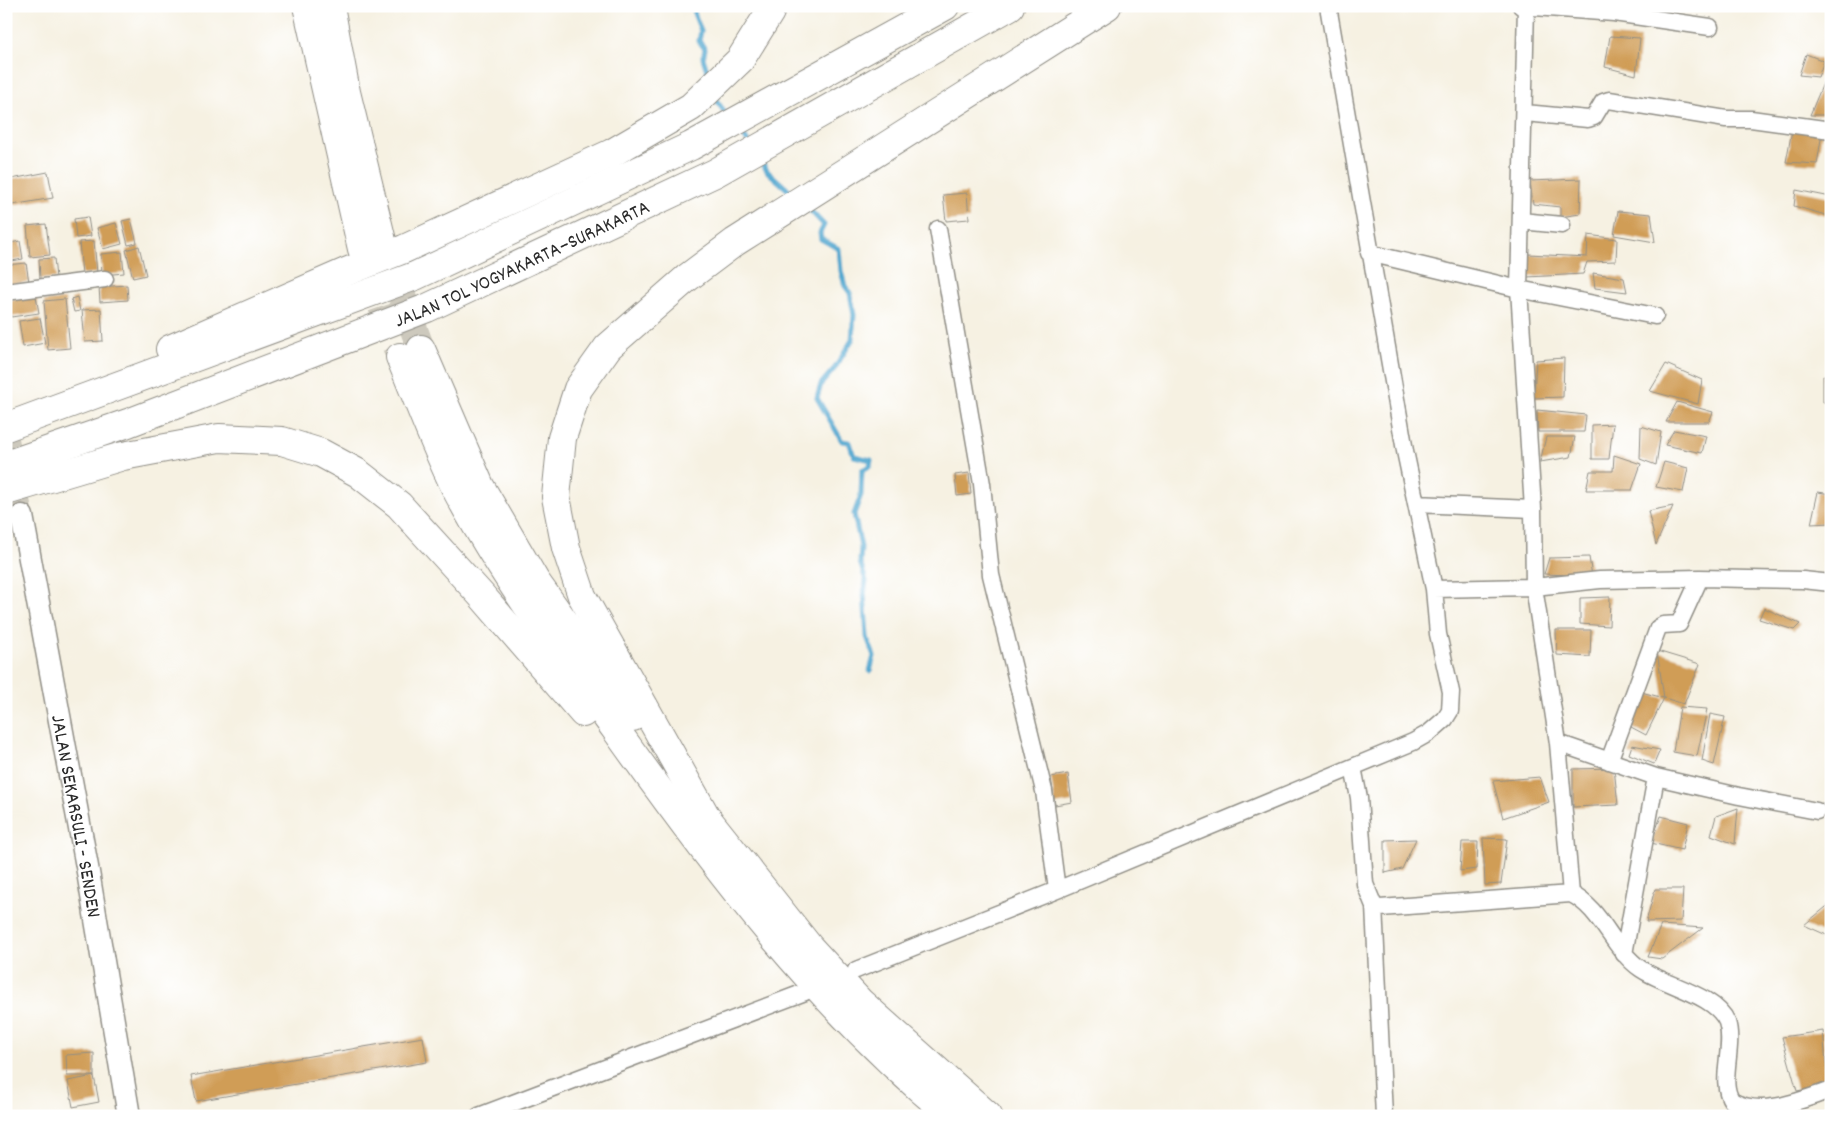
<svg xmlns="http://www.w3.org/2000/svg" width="1837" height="1122" viewBox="0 0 1837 1122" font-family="Dekko,sans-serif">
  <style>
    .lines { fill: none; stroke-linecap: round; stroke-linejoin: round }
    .stream { stroke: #53a7cf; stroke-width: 5 }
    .building { fill: #d09d56 }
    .secondary-tunnel { stroke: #cdc9bd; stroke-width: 22; stroke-dasharray: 22 11; stroke-linecap: butt }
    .highway-tunnel { stroke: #cdc9bd; stroke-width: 28; stroke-dasharray: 28 14; stroke-linecap: butt }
    .street-casing { stroke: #908e86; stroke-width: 19 }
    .secondary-casing { stroke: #908e86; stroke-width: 25 }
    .highway-casing { stroke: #908e86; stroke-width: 30 }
    .street { stroke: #fff; stroke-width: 16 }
    .secondary { stroke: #fff; stroke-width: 22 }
    .highway { stroke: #fff; stroke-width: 28 }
    .labels { text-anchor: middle; stroke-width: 4.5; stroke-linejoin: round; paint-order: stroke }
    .street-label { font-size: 20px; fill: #2b2b2b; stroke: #fff }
  </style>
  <rect width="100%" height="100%" fill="#fff"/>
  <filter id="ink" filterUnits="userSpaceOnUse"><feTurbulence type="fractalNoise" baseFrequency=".02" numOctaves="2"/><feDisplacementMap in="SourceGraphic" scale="10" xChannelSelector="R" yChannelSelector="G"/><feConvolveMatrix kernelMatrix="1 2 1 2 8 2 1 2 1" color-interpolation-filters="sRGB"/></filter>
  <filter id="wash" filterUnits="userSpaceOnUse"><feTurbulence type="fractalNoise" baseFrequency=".0096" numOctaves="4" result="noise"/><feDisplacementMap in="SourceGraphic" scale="20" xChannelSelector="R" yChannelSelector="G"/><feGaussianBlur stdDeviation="1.12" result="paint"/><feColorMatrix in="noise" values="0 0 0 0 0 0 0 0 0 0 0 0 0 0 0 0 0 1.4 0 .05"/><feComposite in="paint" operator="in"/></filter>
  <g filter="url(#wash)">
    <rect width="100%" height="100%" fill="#f6f1e2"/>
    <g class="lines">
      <!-- stream -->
      <path class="stream" d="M694 13 701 31 699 41 705 49 703 58 709 77
        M714 97 728 117
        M739 128 749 144
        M758 157 768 172 793 194
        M807 207 824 225 820 233 821 239 839 249 841 271 845 286 850 293 854 315 852 340 835 368 821 384 817 398 842 441 849 442 854 456 871 460 870 466 862 470 861 495 854 514 861 547 860 562 866 581 864 593 867 637 874 656 870 671"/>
    </g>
    <g id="blocks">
      <!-- building -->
      <path class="building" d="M1610 36 1640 38 1636 75 1605 67Z
        M1806 54 1824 61 1818 77 1799 75Z
        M1831 64 1829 115H1810Z
        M1792 130 1822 133 1817 164 1786 162Z
        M48 172 53 198 6 206V180Z
        M1581 179 1580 214 1560 217V207L1533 204 1530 181Z
        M1796 190 1831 197 1829 216 1794 206Z
        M967 193 969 219 946 221 943 195Z
        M1618 211 1651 214 1655 242 1614 235Z
        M88 217 91 236 76 238 74 219Z
        M131 219 137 243 128 245 122 221Z
        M116 223 122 244 103 249 97 228Z
        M46 224 50 255 30 257 27 226Z
        M1588 235 1617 239 1616 261 1587 262 1583 274 1527 277 1528 254 1587 257Z
        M20 241 23 259 6 262V244Z
        M94 241 97 273 82 274 79 242Z
        M139 246 146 275 133 278 126 250Z
        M122 252 124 273 102 275 101 254Z
        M54 258 56 278 40 279 39 259Z
        M26 263 29 282 6 285V265Z
        M1593 273 1624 278 1627 292 1595 288Z
        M127 285 128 300 100 302 99 287Z
        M36 296 39 313 11 317 8 300Z
        M77 297 80 311 74 312 71 299Z
        M65 299 70 348 48 350 44 301Z
        M101 309 103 341 85 342 82 310Z
        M40 318 45 343 23 347 19 321Z
        M1564 358 1563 397 1534 398 1536 360Z
        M1666 364 1702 380 1698 404 1650 391Z
        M1823 376 1831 378V402H1823Z
        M1677 402 1713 412 1709 422H1666Z
        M1537 410 1586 415 1584 432H1538Z
        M1613 424 1609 459H1592V425Z
        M1641 426 1661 432 1656 465 1640 459Z
        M1674 430 1706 436 1702 453 1665 445Z
        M1546 437H1575L1571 457 1540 462Z
        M1614 455 1641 464 1632 490H1586L1590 471H1613Z
        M1664 462 1688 468 1683 492 1656 487Z
        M969 473 971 494 957 496 955 475Z
        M1818 492 1831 494V523L1811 524Z
        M1673 506 1656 545 1648 511Z
        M1589 557 1592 576 1544 574 1549 558Z
        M1610 597 1609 626 1580 624V598Z
        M1764 608 1800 624 1794 630 1759 619Z
        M1556 630H1591L1590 657 1557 655Z
        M1657 651 1700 664 1684 704 1664 698Z
        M1641 692 1664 698 1646 735 1631 727Z
        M1680 707 1707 709 1697 756 1673 752Z
        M1710 714 1725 717 1714 765 1702 761Z
        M1632 745 1660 750 1654 764 1629 754Z
        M1614 768 1618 805 1573 807V769Z
        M1068 774 1072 802 1055 805 1051 777Z
        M1540 777 1549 802 1503 818 1493 781Z
        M1738 808 1735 844 1711 835 1716 816Z
        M1661 816 1688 823 1682 850 1651 843Z
        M1483 838 1507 839 1501 884 1485 885Z
        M1416 839 1402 869 1385 873V840Z
        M1462 842H1478L1477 869 1460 871Z
        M1655 889H1683L1681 921 1646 922Z
        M1831 903V937L1804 925Z
        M1661 925 1703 928 1662 959 1648 957Z
        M1823 1031 1828 1085 1797 1091 1782 1037Z
        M423 1037 427 1062 196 1101 191 1076Z
        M94 1053V1076L99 1102 73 1107 68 1081 94 1076H67L66 1055Z"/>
    </g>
  </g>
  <g filter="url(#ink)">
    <use href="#blocks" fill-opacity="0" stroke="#908e86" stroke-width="1"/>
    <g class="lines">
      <!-- secondary-tunnel -->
      <path class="secondary-tunnel" d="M6 428 22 516"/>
      <!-- highway-tunnel -->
      <path class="highway-tunnel" d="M382 241 421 349
        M368 267 400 357"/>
      <defs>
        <path id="street" d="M1521 6 1614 13 1710 27
          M1526 7 1519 289 1533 509 1534 587 1558 743 1571 894
          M1525 113 1588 119 1594 117 1603 102 1609 100 1726 119H1751L1831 130
          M1521 221 1562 225
          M938 229 982 484 991 575 1044 791 1057 890
          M1369 253 1519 289 1655 316
          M6 292 105 279
          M1416 504 1533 509
          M1434 589 1534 587 1600 580 1700 578 1803 580 1831 583
          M1558 743 1656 777 1739 796 1817 811
          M1609 761 1658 628 1663 625 1679 624 1700 578
          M1353 767 1359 798 1365 884 1374 906 1380 908 1571 894C1602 909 1612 949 1641 969 1664 985 1716 995 1727 1022 1735 1047 1718 1082 1732 1101 1763 1118 1800 1100 1831 1090
          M1374 906 1384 1116
          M1624 954 1656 777
          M856 970 1057 890 1413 742 1429 733 1445 719 1450 711 1451 692 1438 634 1434 589 1405 451 1328 6
          M479 1116 805 992"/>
        <g id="secondary">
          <path id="s1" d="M22 516 88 872 129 1116"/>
        </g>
        <g id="highway">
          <path d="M307 6 362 249"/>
          <path d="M330 6 346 92 382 241"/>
          <path d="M170 349 346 272 404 249 612 153 691 107 740 60 770 12 771 6"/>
          <path d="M421 349 480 486 536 582 633 717"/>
          <path d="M400 357C419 402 436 450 458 493 503 577 560 653 616 730 715 869 819 1007 952 1116"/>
          <path d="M6 427 415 276 691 146 945 6"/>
          <path id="s2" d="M6 465 128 423 427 308 715 173 1010 6"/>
          <path d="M6 491 123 456 219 438 282 441 321 453 358 473 399 505 481 595 583 713"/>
          <path d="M702 812 810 948 860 1002 988 1116"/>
          <path d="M712 827 582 596 566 548 556 497 562 438 578 389 608 347 687 278 735 242 1107 6"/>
        </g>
      </defs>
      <!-- street casing -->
      <use href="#street" class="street-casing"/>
      <!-- secondary casing -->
      <use href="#secondary" class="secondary-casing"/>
      <!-- highway casing -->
      <use href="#highway" class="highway-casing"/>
      <!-- street -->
      <use href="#street" class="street"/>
      <!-- secondary -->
      <use href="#secondary" class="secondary"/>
      <!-- highway -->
      <use href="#highway" class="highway"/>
    </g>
  </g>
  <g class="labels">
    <!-- street labels -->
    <g class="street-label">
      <text dy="7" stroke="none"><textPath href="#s2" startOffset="554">JALAN TOL YOGYAKARTA–SURAKARTA</textPath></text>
      <text dy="7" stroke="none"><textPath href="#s1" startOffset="305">JALAN SEKARSULI - SENDEN</textPath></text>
    </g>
  </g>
  <!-- margin -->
  <rect width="1837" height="1122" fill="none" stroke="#fff" stroke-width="25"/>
</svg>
